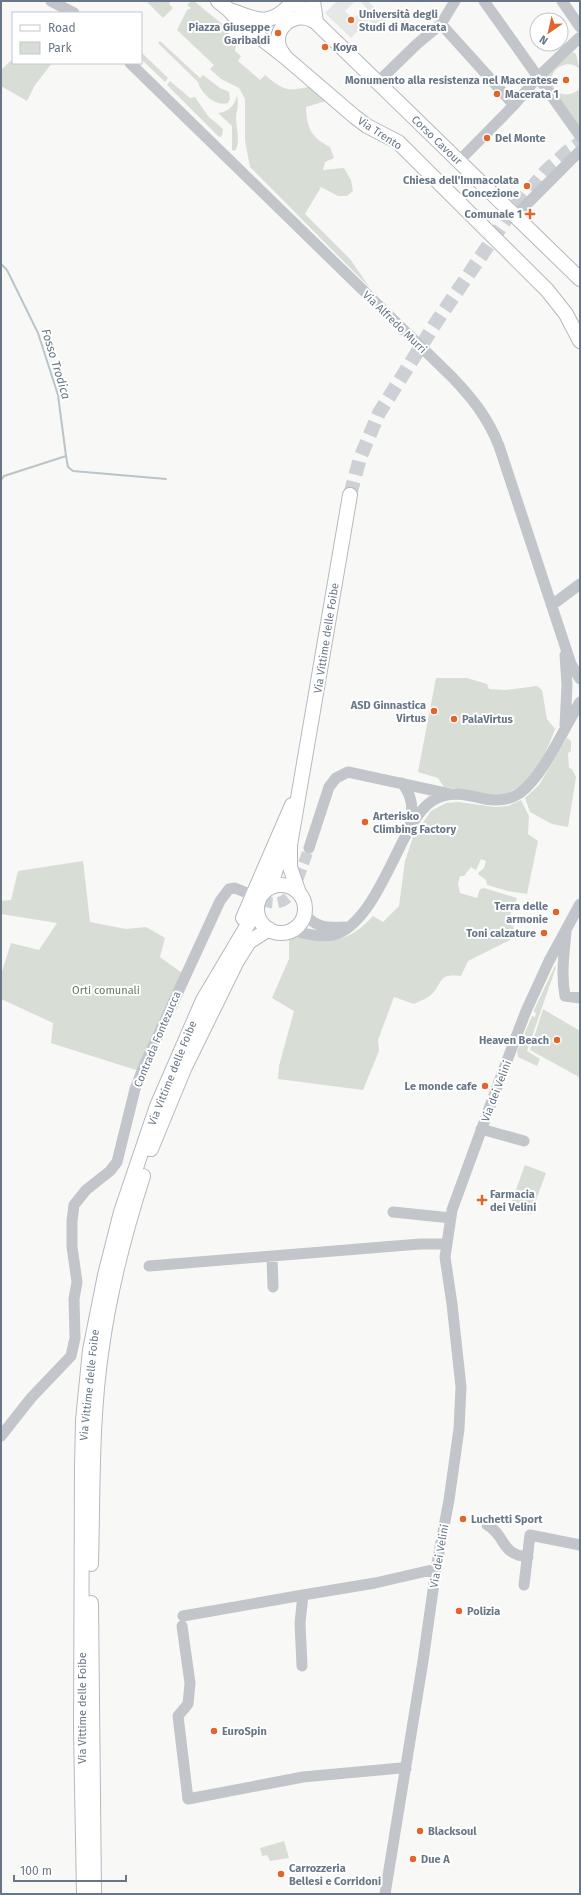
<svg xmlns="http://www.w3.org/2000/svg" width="581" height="1895" viewBox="0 0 581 1895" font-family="'Fira Sans',sans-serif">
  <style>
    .built { fill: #e6e7e7 }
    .green { fill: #d8ddd5 }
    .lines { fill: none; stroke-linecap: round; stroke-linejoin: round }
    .stream { stroke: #bac5ca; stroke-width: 2 }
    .minor-tunnel { stroke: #cdd1d5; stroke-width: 11; stroke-dasharray: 11 5.5; stroke-linecap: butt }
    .major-tunnel { stroke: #cdd1d5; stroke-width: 14; stroke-dasharray: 14 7; stroke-linecap: butt }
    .major-casing { stroke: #b5b9be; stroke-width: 16 }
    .minor { stroke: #c2c5ca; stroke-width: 11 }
    .major { stroke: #fff; stroke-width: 14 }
    .poi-dot { fill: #e1652d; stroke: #fff; stroke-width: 1.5 }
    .labels { text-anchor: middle; stroke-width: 4; stroke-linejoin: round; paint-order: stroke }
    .poi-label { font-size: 11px; font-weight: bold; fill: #687787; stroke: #fff; text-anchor: start }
    .street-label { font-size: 11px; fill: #687787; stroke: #fff }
    .park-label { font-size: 11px; fill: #667963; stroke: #fff }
    .water-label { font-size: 12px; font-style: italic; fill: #637782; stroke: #fff }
  </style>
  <rect width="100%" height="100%" fill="#f8f8f6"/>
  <!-- built -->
  <path class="built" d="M337 1H355L345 11 353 19 366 7 360 1H368L387 20 378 29 369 20 351 38 325 13Z"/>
  <!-- green -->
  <path class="green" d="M146 1H171L169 4 173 8 163 18Z
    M194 1 228 29 230 39 236 45 235 51 241 56 238 61 260 80 265 75C284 91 287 92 312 86L326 101 306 107C307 129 311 137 330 147L334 158 325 162 323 170 344 168 351 180 353 191 347 196H338L321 187 305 214 350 259 370 288 250 167 245 141V99L239 88 221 79 210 69 214 65 177 30 187 10 191 8 187 5 190 2Z
    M160 41 200 78 203 75 220 88 229 92 230 99 228 103C215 107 201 93 198 82L158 43Z
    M141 52 168 78 165 82 141 59Z
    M573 52 576 54 579 68C573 64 568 63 561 66 540 76 558 106 578 90L580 91V129L544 77Z
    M13 59V63H52L35 85 27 101 1 86V70Z
    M170 81 190 98 195 97 208 116 223 129 222 136 219 137 167 85Z
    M237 95C239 103 237 109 236 117 236 129 241 141 235 151L232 150V126L218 113C228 112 235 106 237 95Z
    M436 678H467L487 684 489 689 505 690 537 686 542 690 547 719 555 729C545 757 528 795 493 795 479 795 459 789 444 787L438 778 418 772Z
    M567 738 571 741V751L568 753 569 768 572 769 576 777 568 827 552 824 530 812 525 798 539 785Z
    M521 800 529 816 528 834 538 841 527 894 508 891 487 885 486 880 479 875 478 873 484 868 486 861 481 859 476 870 471 867 464 876H460L458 884 460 893 477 898 480 889 484 888 517 898C511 916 505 913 516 932L510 940 468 961 461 976C437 973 444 982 431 995 426 999 419 1001 414 1004L394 997 378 1040 379 1051 363 1090 278 1079 279 1066 294 1011 272 998 289 959V939C298 936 306 937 316 939 343 942 355 935 373 916L383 922 399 906 405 861 413 837 431 811 446 803 458 802 495 807 508 806Z
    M83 861 90 922 126 929 146 927 165 938 160 957 182 973 139 1071 51 1043 53 1023 1 999V975L11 943 39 950 57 923 1 914V901L11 900 18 871Z
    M555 966 556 967 527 1051 540 1059 537 1066 518 1057 517 1051 532 1016 535 1017 536 1013 534 1012V1010Z
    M543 1009 580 1031 579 1077 530 1050Z
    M525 1165 546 1173 531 1214 510 1206Z
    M284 1841 289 1858 270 1861 267 1855 262 1856 260 1848Z"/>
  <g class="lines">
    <!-- stream -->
    <path class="stream" d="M1 264 7 270 38 333 58 395 66 456 4 476 1 480
      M66 456 68 467 73 471 166 479"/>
    <!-- minor-tunnel -->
    <path class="minor-tunnel" d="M247 893C265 902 279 911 294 891L309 848"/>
    <!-- major-tunnel -->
    <path class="major-tunnel" d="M350 495 360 458 379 413 435 324 513 209 546 171 567 152 580 143"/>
    <defs>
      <path id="major" d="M218 1 229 10 239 21 285 57 355 117 367 126 398 142 547 290 566 314 580 341
        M313 1 316 22
        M233 11C262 23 272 25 294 1L580 279
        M284 55C266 34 292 8 314 21
        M257 909a24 24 0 1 1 48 0a24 24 0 1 1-48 0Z
        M270 888 282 850
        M299 893 290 867V845L350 495
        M243 918 292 805
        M151 1149 184 1069 237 961 249 942 269 929
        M91 1564C93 1492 91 1418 102 1347 110 1289 125 1232 143 1176
        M91 1603 94 1894
        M84 1894 81 1730 82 1469 83 1420 90 1350 105 1275 121 1212 157 1106 203 1000 257 909"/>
    </defs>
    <!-- major casing -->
    <use href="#major" class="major-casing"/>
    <!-- minor -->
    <path class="minor" d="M51 1 74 13
      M484 1 580 136
      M562 1 580 27
      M441 24 514 105
      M130 63 452 377C473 399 488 418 499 446L571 664 580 679
      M378 82 417 44 441 24 455 1
      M459 161 514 105 538 77 580 37
      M515 216 580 151
      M552 605 580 584
      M565 726 567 685 565 655
      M402 783C413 797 413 808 410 825
      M309 848 329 787 336 778 348 772 450 794
      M305 913C314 928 329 928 345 927
      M292 930C305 934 326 939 339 933 369 920 390 865 405 837 412 824 420 809 432 801 449 790 468 795 485 799 497 801 510 800 520 793 544 775 564 728 580 702
      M566 932C564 954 561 975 565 996L580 998
      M481 1129 524 1141
      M393 1212 451 1218
      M272 1257 273 1287
      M149 1266 420 1244H446
      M1 1436 31 1398 71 1356 75 1338 74 1299 77 1282 72 1247V1221L74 1205 86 1190 110 1171 117 1162 135 1089 144 1066 220 901 229 889 235 888 247 893
      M487 1525C507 1536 499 1554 528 1557
      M524 1585 530 1535 580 1545
      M183 1616 303 1595
      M182 1626 190 1683 188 1704 178 1716 188 1799 303 1777 401 1768 406 1769
      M302 1666 300 1623 303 1595 375 1583 436 1569
      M385 1894 423 1661 436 1569 449 1500 459 1429 461 1387 452 1304 445 1257 452 1210 497 1087 526 1011 549 961 580 904"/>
    <!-- major -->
    <use href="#major" class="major"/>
  </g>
  <!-- markers -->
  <g class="poi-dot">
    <circle cx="351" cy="20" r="4"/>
    <circle cx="278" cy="33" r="4"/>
    <circle cx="325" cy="47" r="4"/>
    <circle cx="566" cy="80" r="4"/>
    <circle cx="497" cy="94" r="4"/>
    <circle cx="487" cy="138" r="4"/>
    <circle cx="527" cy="186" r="4"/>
    <path d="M528 208h4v4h4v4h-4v4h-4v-4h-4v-4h4z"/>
    <circle cx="434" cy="711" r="4"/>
    <circle cx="454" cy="719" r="4"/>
    <circle cx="365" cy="822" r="4"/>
    <circle cx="556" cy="912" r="4"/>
    <circle cx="544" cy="933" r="4"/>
    <circle cx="557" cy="1040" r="4"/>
    <circle cx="485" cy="1086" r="4"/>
    <path d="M480 1194h4v4h4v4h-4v4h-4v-4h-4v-4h4z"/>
    <circle cx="463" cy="1519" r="4"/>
    <circle cx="459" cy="1611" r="4"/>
    <circle cx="214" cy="1731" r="4"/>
    <circle cx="420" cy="1831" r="4"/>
    <circle cx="413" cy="1859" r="4"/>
    <circle cx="281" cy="1874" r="4"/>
  </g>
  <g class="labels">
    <!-- poi labels -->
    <g class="poi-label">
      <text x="359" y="18">Università degli<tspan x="359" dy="13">Studi di Macerata</tspan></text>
      <text x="270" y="31" text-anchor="end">Piazza Giuseppe<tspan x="270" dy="13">Garibaldi</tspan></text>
      <text x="333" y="51">Koya</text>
      <text x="558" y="84" text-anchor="end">Monumento alla resistenza nel Maceratese</text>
      <text x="505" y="98">Macerata 1</text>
      <text x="495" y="142">Del Monte</text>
      <text x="519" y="184" text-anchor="end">Chiesa dell'Immacolata<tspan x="519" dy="13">Concezione</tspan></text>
      <text x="522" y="218" text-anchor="end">Comunale 1</text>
      <text x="426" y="709" text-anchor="end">ASD Ginnastica<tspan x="426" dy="13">Virtus</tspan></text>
      <text x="462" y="723">PalaVirtus</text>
      <text x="373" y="820">Arterisko<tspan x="373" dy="13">Climbing Factory</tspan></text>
      <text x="548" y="910" text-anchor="end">Terra delle<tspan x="548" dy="13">armonie</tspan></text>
      <text x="536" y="937" text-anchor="end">Toni calzature</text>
      <text x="549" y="1044" text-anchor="end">Heaven Beach</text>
      <text x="477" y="1090" text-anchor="end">Le monde cafe</text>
      <text x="490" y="1198">Farmacia<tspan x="490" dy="13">dei Velini</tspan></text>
      <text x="471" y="1523">Luchetti Sport</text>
      <text x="467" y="1615">Polizia</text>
      <text x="222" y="1735">EuroSpin</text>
      <text x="428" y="1835">Blacksoul</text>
      <text x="421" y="1863">Due A</text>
      <text x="289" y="1872">Carrozzeria<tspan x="289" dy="13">Bellesi e Corridoni</tspan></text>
    </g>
    <!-- street labels -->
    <g class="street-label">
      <text transform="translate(380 133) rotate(33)" y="4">Via Trento</text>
      <text transform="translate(437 140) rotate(44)" y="4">Corso Cavour</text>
      <text transform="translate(395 322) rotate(44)" y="4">Via Alfredo Murri</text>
      <text transform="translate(326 638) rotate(-81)" y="4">Via Vittime delle Foibe</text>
      <text transform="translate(157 1039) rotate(-67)" y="4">Contrada Fontezucca</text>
      <text transform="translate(172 1073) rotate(-68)" y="4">Via Vittime delle Foibe</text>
      <text transform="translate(496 1091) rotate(-69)" y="4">Via dei Velini</text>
      <text transform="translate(89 1385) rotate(-84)" y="4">Via Vittime delle Foibe</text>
      <text transform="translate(439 1556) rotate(-80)" y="4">Via dei Velini</text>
      <text transform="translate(82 1708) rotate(-90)" y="4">Via Vittime delle Foibe</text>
    </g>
    <!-- park labels -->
    <g class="park-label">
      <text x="106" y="994">Orti comunali</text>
    </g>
    <!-- water labels -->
    <g class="water-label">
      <text transform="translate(56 364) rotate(73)" y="4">Fosso Trodica</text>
    </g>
  </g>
  <!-- border -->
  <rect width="581" height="1895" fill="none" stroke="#687787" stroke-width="4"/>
  <!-- legend -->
  <rect x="12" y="12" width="130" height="52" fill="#ffffff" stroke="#c3c9cf"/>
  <rect x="20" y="25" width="20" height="6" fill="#ffffff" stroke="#c3c9cf"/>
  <text x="48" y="32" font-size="12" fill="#687787">Road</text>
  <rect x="20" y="42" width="20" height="12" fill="#d8ddd5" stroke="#c3c9cf"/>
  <text x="48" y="52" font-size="12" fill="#687787">Park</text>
  <!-- north arrow -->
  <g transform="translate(549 32) rotate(214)"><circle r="19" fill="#ffffff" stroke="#c3c9cf"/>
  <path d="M0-3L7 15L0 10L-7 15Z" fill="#e1652d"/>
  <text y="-6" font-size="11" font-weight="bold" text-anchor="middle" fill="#687787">N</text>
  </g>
  <!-- scale -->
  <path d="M14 1875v6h112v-6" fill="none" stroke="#687787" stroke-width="2"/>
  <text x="20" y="1875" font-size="12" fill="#687787" stroke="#ffffff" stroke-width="3" paint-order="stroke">100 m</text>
</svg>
